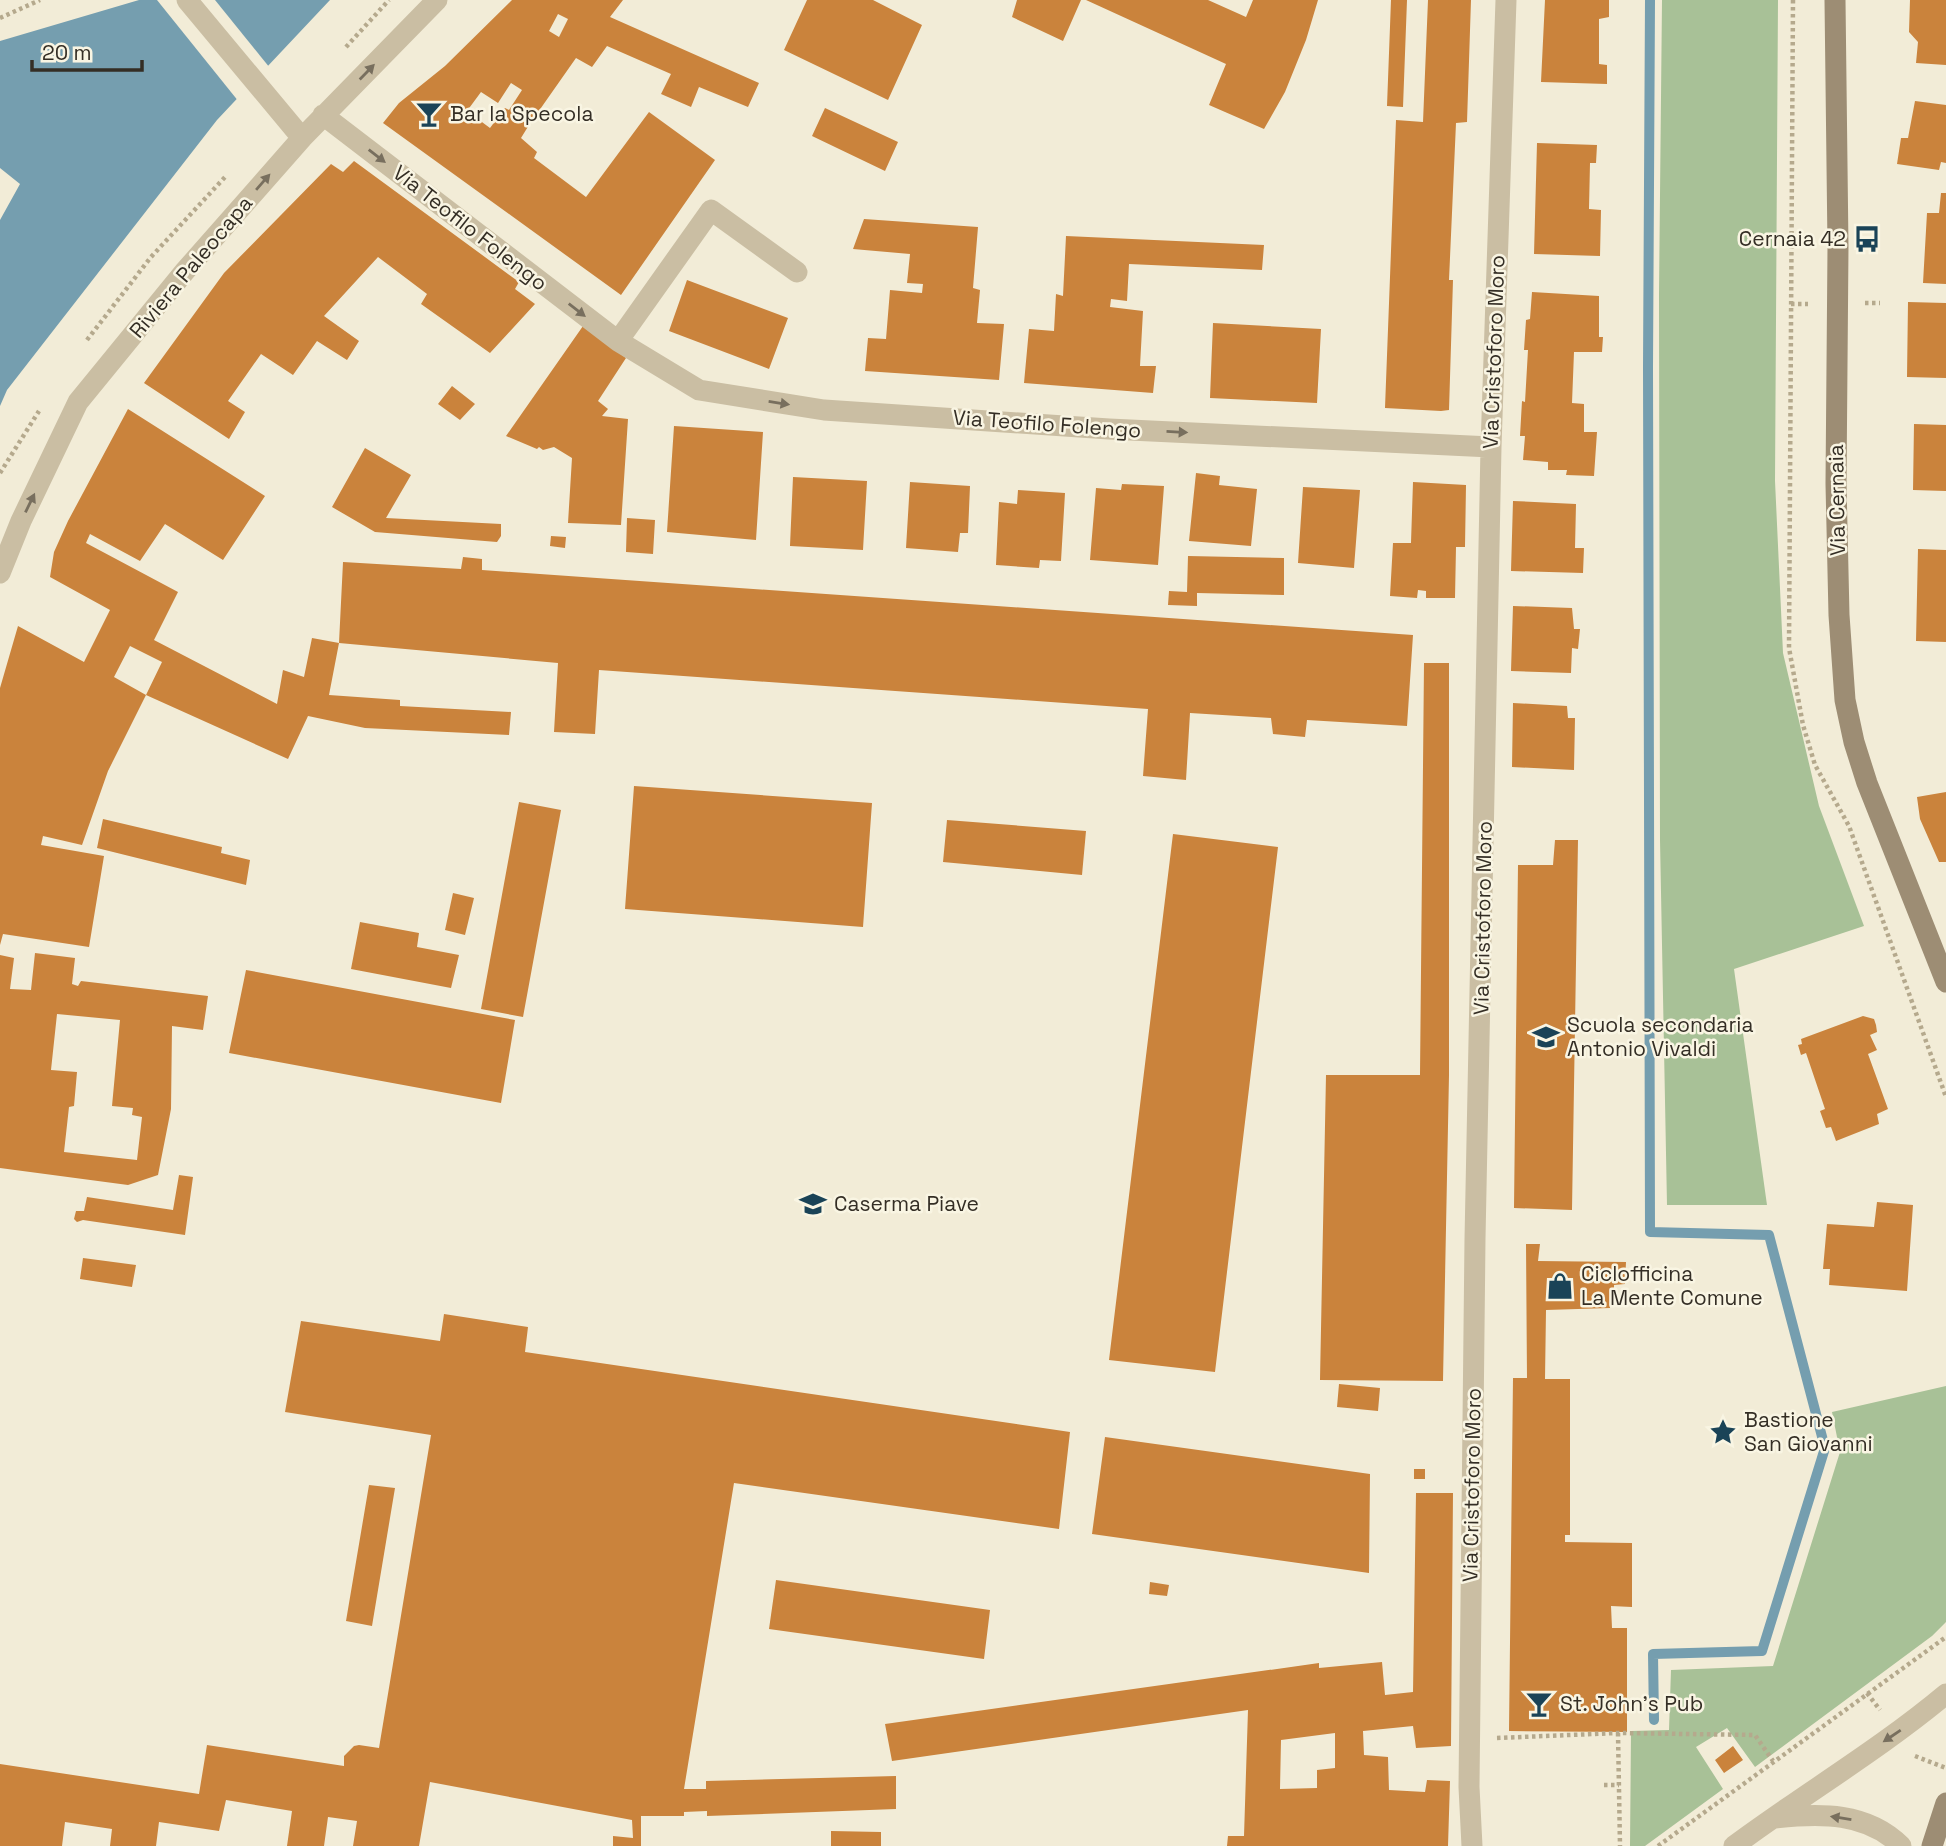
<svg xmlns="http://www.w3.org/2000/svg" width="1946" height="1846" viewBox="0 0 1946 1846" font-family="'Space Grotesk',sans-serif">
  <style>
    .green { fill: #a8c197 }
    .water { fill: #759eaf }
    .pier { fill: #f2ecd7 }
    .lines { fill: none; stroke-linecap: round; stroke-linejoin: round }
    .stream { stroke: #759eaf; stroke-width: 10 }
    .building { fill: #ca833c; fill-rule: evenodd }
    .path { stroke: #b5a98d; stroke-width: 4.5; stroke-dasharray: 3.5 3.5; stroke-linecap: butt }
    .street { stroke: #cabea3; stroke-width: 21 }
    .secondary { stroke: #9d8d74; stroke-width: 21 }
    .oneway { fill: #786f5e }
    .labels { text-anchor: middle; stroke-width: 5; stroke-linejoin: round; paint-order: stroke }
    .poi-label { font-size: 21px; fill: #342e25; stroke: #f9f5e3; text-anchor: start }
    .street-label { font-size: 21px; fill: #342e25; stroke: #f9f5e3 }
  </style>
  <rect width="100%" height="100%" fill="#f2ecd7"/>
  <!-- green -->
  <path class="green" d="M1662 0H1778L1775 481 1783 653 1819 806 1864 926 1734 969 1767 1205H1667L1660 840 1659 294Z
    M1946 1386V1622L1932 1636 1755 1767 1727 1728 1696 1747 1723 1789 1645 1846H1630L1631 1731 1669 1730 1671 1670 1773 1666 1840 1452 1832 1412Z"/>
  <!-- water -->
  <path class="water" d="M139 0H330L217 120 7 390 0 406V220L20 184 0 168V41Z"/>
  <!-- pier -->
  <path class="pier" d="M157 0H215L270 68 239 102Z"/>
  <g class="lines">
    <!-- stream -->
    <path class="stream" d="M1650 0 1648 368 1650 1232 1769 1235 1825 1448 1762 1651 1653 1654 1654 1720"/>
  </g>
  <!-- building -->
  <path class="building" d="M512 0H623L610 17 759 83 748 107 699 87 691 107 661 94 671 74 607 46 592 67 576 58 529 125 521 138 537 152 534 158 586 197 649 112 715 160 621 295 383 123 399 103 445 66ZM558 14 568 19 559 37 549 31ZM511 83 522 90 509 110 505 108 490 128 467 111 481 92 498 103Z
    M807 0H873L922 25 888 100 784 50Z
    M1017 0H1081L1063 41 1012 17Z
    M1086 0H1208L1246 17 1253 0H1318L1306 40 1285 92 1264 129 1209 105 1226 64Z
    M1391 0H1407L1403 107 1387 106Z
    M1428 0H1471L1467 122 1456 123 1449 280H1453L1449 410 1441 411 1385 408 1396 120 1423 122Z
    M1545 0H1609V17L1599 19V64L1607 65V84L1541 82Z
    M1910 0H1946V65L1916 63 1918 42 1909 32Z
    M1915 101 1946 105V163L1941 162 1939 170 1897 164 1901 138H1908Z
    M825 108 898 142 885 171 812 136Z
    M1537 143 1597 145 1596 163H1590L1589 209 1601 210 1600 256 1534 254Z
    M354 161 519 282 515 289 535 304 490 353 421 304 427 294 378 257 324 316 359 341 347 360 317 341 293 375 261 354 228 401 245 412 229 439 144 383 224 273 331 164 343 172Z
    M1941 193H1946V284L1923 283 1927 213H1939Z
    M864 219 978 227 973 288 980 290 977 323 1004 324 999 380 865 371 868 338 886 339 890 290 922 293 923 284 907 283 910 254 853 249Z
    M1066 236 1264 245 1262 270 1129 264 1127 301 1111 299 1110 307 1143 311 1140 366H1156L1153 393 1024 383 1029 329 1054 331 1056 294 1063 296Z
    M687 280 788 318 769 369 669 331Z
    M1532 292 1599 296V337H1603L1602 352H1574L1572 403 1584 404V432H1597L1594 476 1566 475 1567 470H1548V462L1523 460 1525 436H1520L1522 401 1525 402 1528 350H1524L1526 320 1530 319Z
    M1908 302 1946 303V378L1907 377Z
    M1213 323 1321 329 1317 403 1210 398Z
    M583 326 626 358 598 401 608 409 602 416 628 419 621 525 568 523 572 458 554 447 543 450 539 447 537 449 506 436Z
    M452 386 475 404 460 420 438 404Z
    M128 409 265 496 223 560 165 524 140 561 90 534 86 543 178 592 154 640 277 704 283 670 304 677 312 638 339 643 329 695 400 700V706L511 712 509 735 365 728 308 716 288 759 146 695 162 662 130 646 114 677 146 695 108 771 82 845 43 836 41 845 104 856 89 947 3 934 0 945V688L18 626 84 662 110 610 50 577 54 552 68 521Z
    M1914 424 1946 425V491L1913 490Z
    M674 426 763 432 756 540 667 532Z
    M365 448 411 475 386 518 501 524V536L497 542 375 532 332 507Z
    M1196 473 1220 476 1219 485 1257 489 1251 546 1189 541Z
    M793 477 867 481 863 550 790 546Z
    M910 482 970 486 968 533H960L958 552 906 548Z
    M1413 482 1466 485 1465 547H1456L1455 598H1426V591L1418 590 1417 598 1390 596 1393 543H1411Z
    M1122 484 1164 486 1158 565 1090 560 1096 488 1121 490Z
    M1303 487 1360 490 1354 568 1298 563Z
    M1018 490 1065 493 1061 561 1040 560 1039 568 996 565 999 502 1017 504Z
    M1513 501 1576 504 1575 548H1584L1583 573 1511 571Z
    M627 518 655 520 653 554 626 552Z
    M551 536 566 537 565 548 550 546Z
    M1918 549 1946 550V642L1916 641Z
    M1188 556 1284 558V595L1197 593V606L1168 605 1169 591 1187 592Z
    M463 557 482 559V570L1413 635 1407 726 1307 720 1305 737 1273 734 1271 718 1190 713 1186 780 1143 776 1148 709 599 670 595 734 554 732 558 663 339 643 343 562 461 569Z
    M1513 606 1572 608 1574 629H1580L1578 649 1572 648 1571 673 1511 671Z
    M1424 663H1449V1075L1443 1381 1320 1380 1326 1075H1420Z
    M1513 703 1567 706 1568 718H1575L1574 770 1512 767Z
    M634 786 872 803 863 927 625 909Z
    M1946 792V862H1939L1920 819 1917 797Z
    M519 802 561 810 523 1017 481 1009Z
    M103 819 222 847 221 853 250 860 246 885 97 848Z
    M947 820 1086 831 1082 875 943 862Z
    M1173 834 1278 847 1215 1372 1109 1360Z
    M1555 840H1578L1572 1210 1514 1208 1518 865H1553Z
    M453 893 474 898 465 935 445 930Z
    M360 922 419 933 417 947 459 955 451 988 351 969Z
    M35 953 75 958 72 984 78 986 81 981 208 996 203 1030 172 1026 171 1109 158 1175 128 1185 0 1168V955L14 958 10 989 31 990ZM57 1014 120 1020 112 1106 133 1108 132 1115 142 1117 137 1160 64 1152 69 1107 74 1106 77 1072 51 1070Z
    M246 970 515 1020 501 1103 229 1053Z
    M1863 1016 1874 1019 1876 1025 1877 1032 1870 1035 1877 1050 1868 1054 1888 1109 1877 1114 1879 1124 1836 1141 1831 1127 1826 1128 1820 1111 1825 1109 1806 1053 1801 1055 1798 1045 1802 1044 1801 1039Z
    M179 1175 193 1177 185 1235 83 1220 77 1222 74 1219 76 1211H84L87 1197 173 1210Z
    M1877 1202 1913 1205 1907 1291 1829 1285 1830 1269H1823L1827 1224 1874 1227Z
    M1526 1244H1540L1538 1261 1626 1262 1625 1284 1614 1285V1291H1610V1308L1546 1310 1545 1379H1570V1535H1565V1542L1632 1543V1607L1611 1606 1612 1628H1627V1732L1509 1731 1513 1378H1527Z
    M83 1258 136 1265 132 1287 80 1279Z
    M444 1314 528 1327 525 1352 1070 1432 1059 1529 734 1483 684 1789H706V1781L896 1776V1809L707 1816V1811L684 1812V1816H641V1846H613V1836L633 1838 632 1820 430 1782 419 1846H353L357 1821 328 1817 324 1846H287L292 1811 226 1800 219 1831 159 1822 156 1846H110L112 1829 65 1822 62 1846H0V1764L199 1794 207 1745 344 1766V1756L354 1746 359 1745 379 1748 431 1435 285 1412 301 1321 440 1341Z
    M1339 1384 1380 1388 1378 1411 1337 1407Z
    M1105 1437 1370 1474 1369 1573 1092 1534Z
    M1414 1469H1425V1479H1414Z
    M369 1485 395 1488 372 1626 346 1621Z
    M1416 1493H1453L1451 1746 1416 1748 1413 1726 1363 1731 1364 1755 1388 1757 1389 1790 1425 1792 1427 1780 1450 1781 1448 1846H1227L1228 1836H1244L1248 1710 892 1761 885 1724 1319 1663V1668L1382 1662 1385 1695 1413 1692ZM1335 1733V1768L1317 1770V1788L1280 1789 1281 1740Z
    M776 1580 990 1610 984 1659 769 1629Z
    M1150 1582 1169 1585 1167 1596 1149 1594Z
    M1733 1746 1743 1760 1724 1773 1715 1760Z
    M831 1831 881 1832V1846H831Z"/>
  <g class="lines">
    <!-- path -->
    <path class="path" d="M1793 0 1789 648 1803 725 1815 765 1849 826 1946 1097
      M0 18 40 0
      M346 47 389 0
      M1865 303H1880
      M1791 304H1808
      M87 340 151 257 226 176
      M0 473 39 411
      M1867 1693 1880 1710
      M1618 1733 1620 1846
      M1497 1738 1618 1733 1755 1735 1773 1761
      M1915 1756 1946 1768
      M1604 1785H1619
      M1658 1846 1946 1637"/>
    <!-- street -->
    <path class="street" d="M187 0 302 138
      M323 115 618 341 699 390 824 410 1109 429 1491 447
      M618 341 711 210 797 272
      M0 573 21 521 78 402 185 271 302 138 437 0
      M1775 1818C1820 1813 1867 1812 1901 1846
      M1472 1846 1469 1787 1475 1239 1491 447 1506 0
      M1734 1846C1804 1794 1879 1750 1946 1694"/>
    <!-- secondary -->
    <path class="secondary" d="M1835 0 1838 247 1836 484 1839 615 1845 700 1854 742 1867 783 1946 982
      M1932 1846 1946 1803"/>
  </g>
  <!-- one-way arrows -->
  <defs><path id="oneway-solid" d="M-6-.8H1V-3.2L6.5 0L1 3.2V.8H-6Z" transform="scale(1.75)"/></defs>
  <g class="oneway">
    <use href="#oneway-solid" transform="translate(367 72) rotate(-46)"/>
    <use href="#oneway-solid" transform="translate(377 156) rotate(38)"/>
    <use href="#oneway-solid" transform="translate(263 182) rotate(-49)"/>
    <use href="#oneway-solid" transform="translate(577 310) rotate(38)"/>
    <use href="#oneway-solid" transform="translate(779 403) rotate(9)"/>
    <use href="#oneway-solid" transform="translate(1177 432) rotate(3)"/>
    <use href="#oneway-solid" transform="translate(30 503) rotate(-64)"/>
    <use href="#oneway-solid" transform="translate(1892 1736) rotate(146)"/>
    <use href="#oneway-solid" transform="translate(1841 1818) rotate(-171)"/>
  </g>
  <!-- icons -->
  <defs>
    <symbol id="bar-bare" viewBox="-9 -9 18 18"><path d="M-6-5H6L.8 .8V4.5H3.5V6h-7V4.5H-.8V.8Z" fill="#1a4357" stroke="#f9f5e3" stroke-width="2.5" paint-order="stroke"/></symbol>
    <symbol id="bus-bare" viewBox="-9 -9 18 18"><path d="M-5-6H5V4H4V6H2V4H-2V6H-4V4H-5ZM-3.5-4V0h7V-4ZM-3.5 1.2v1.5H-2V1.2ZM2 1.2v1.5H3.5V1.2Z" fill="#1a4357" stroke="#f9f5e3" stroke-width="2.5" paint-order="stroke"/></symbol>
    <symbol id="school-bare" viewBox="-9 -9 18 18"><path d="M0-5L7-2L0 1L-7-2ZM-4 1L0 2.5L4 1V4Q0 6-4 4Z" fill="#1a4357" stroke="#f9f5e3" stroke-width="2.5" paint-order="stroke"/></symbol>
    <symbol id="university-bare" viewBox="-9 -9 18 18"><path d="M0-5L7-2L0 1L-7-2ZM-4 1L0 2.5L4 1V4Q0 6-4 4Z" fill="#1a4357" stroke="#f9f5e3" stroke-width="2.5" paint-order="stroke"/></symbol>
    <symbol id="shop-bare" viewBox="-9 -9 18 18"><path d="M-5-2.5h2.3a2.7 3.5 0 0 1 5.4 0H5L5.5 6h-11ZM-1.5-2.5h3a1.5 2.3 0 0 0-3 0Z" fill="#1a4357" stroke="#f9f5e3" stroke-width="2.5" paint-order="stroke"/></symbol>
    <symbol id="sight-bare" viewBox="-9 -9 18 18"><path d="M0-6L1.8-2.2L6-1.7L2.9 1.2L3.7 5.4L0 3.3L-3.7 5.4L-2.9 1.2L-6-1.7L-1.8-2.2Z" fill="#1a4357" stroke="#f9f5e3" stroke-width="2.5" paint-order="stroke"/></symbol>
  </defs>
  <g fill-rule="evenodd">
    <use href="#bar-bare" x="410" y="95" width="38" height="38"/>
    <use href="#bus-bare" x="1848" y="220" width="38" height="38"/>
    <use href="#school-bare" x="1527" y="1018" width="38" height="38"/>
    <use href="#university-bare" x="794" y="1185" width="38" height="38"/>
    <use href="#shop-bare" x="1541" y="1267" width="38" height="38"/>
    <use href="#sight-bare" x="1704" y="1413" width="38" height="38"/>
    <use href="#bar-bare" x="1520" y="1685" width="38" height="38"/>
  </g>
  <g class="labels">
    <!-- poi labels -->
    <g class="poi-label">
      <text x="450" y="121">Bar la Specola</text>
      <text x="1846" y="246" text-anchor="end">Cernaia 42</text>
      <text x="1567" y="1032">Scuola secondaria<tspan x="1567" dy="24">Antonio Vivaldi</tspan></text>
      <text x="834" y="1211">Caserma Piave</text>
      <text x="1581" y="1281">Ciclofficina<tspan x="1581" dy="24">La Mente Comune</tspan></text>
      <text x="1744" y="1427">Bastione<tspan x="1744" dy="24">San Giovanni</tspan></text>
      <text x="1560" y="1711">St. John's Pub</text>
    </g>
    <!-- street labels -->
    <g class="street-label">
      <text transform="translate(470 228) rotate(38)" y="7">Via Teofilo Folengo</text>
      <text transform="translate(191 267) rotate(-50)" y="7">Riviera Paleocapa</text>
      <text transform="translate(1494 352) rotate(-88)" y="7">Via Cristoforo Moro</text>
      <text transform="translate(1047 424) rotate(4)" y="7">Via Teofilo Folengo</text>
      <text transform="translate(1837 500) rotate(-91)" y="7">Via Cernaia</text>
      <text transform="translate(1483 918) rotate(-89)" y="7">Via Cristoforo Moro</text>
      <text transform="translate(1472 1485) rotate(-89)" y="7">Via Cristoforo Moro</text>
    </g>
  </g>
  <!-- scale -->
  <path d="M32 60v10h110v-10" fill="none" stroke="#342e25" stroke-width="3.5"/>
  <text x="42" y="60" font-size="21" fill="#342e25" stroke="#f9f5e3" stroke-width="5" paint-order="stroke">20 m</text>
</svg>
